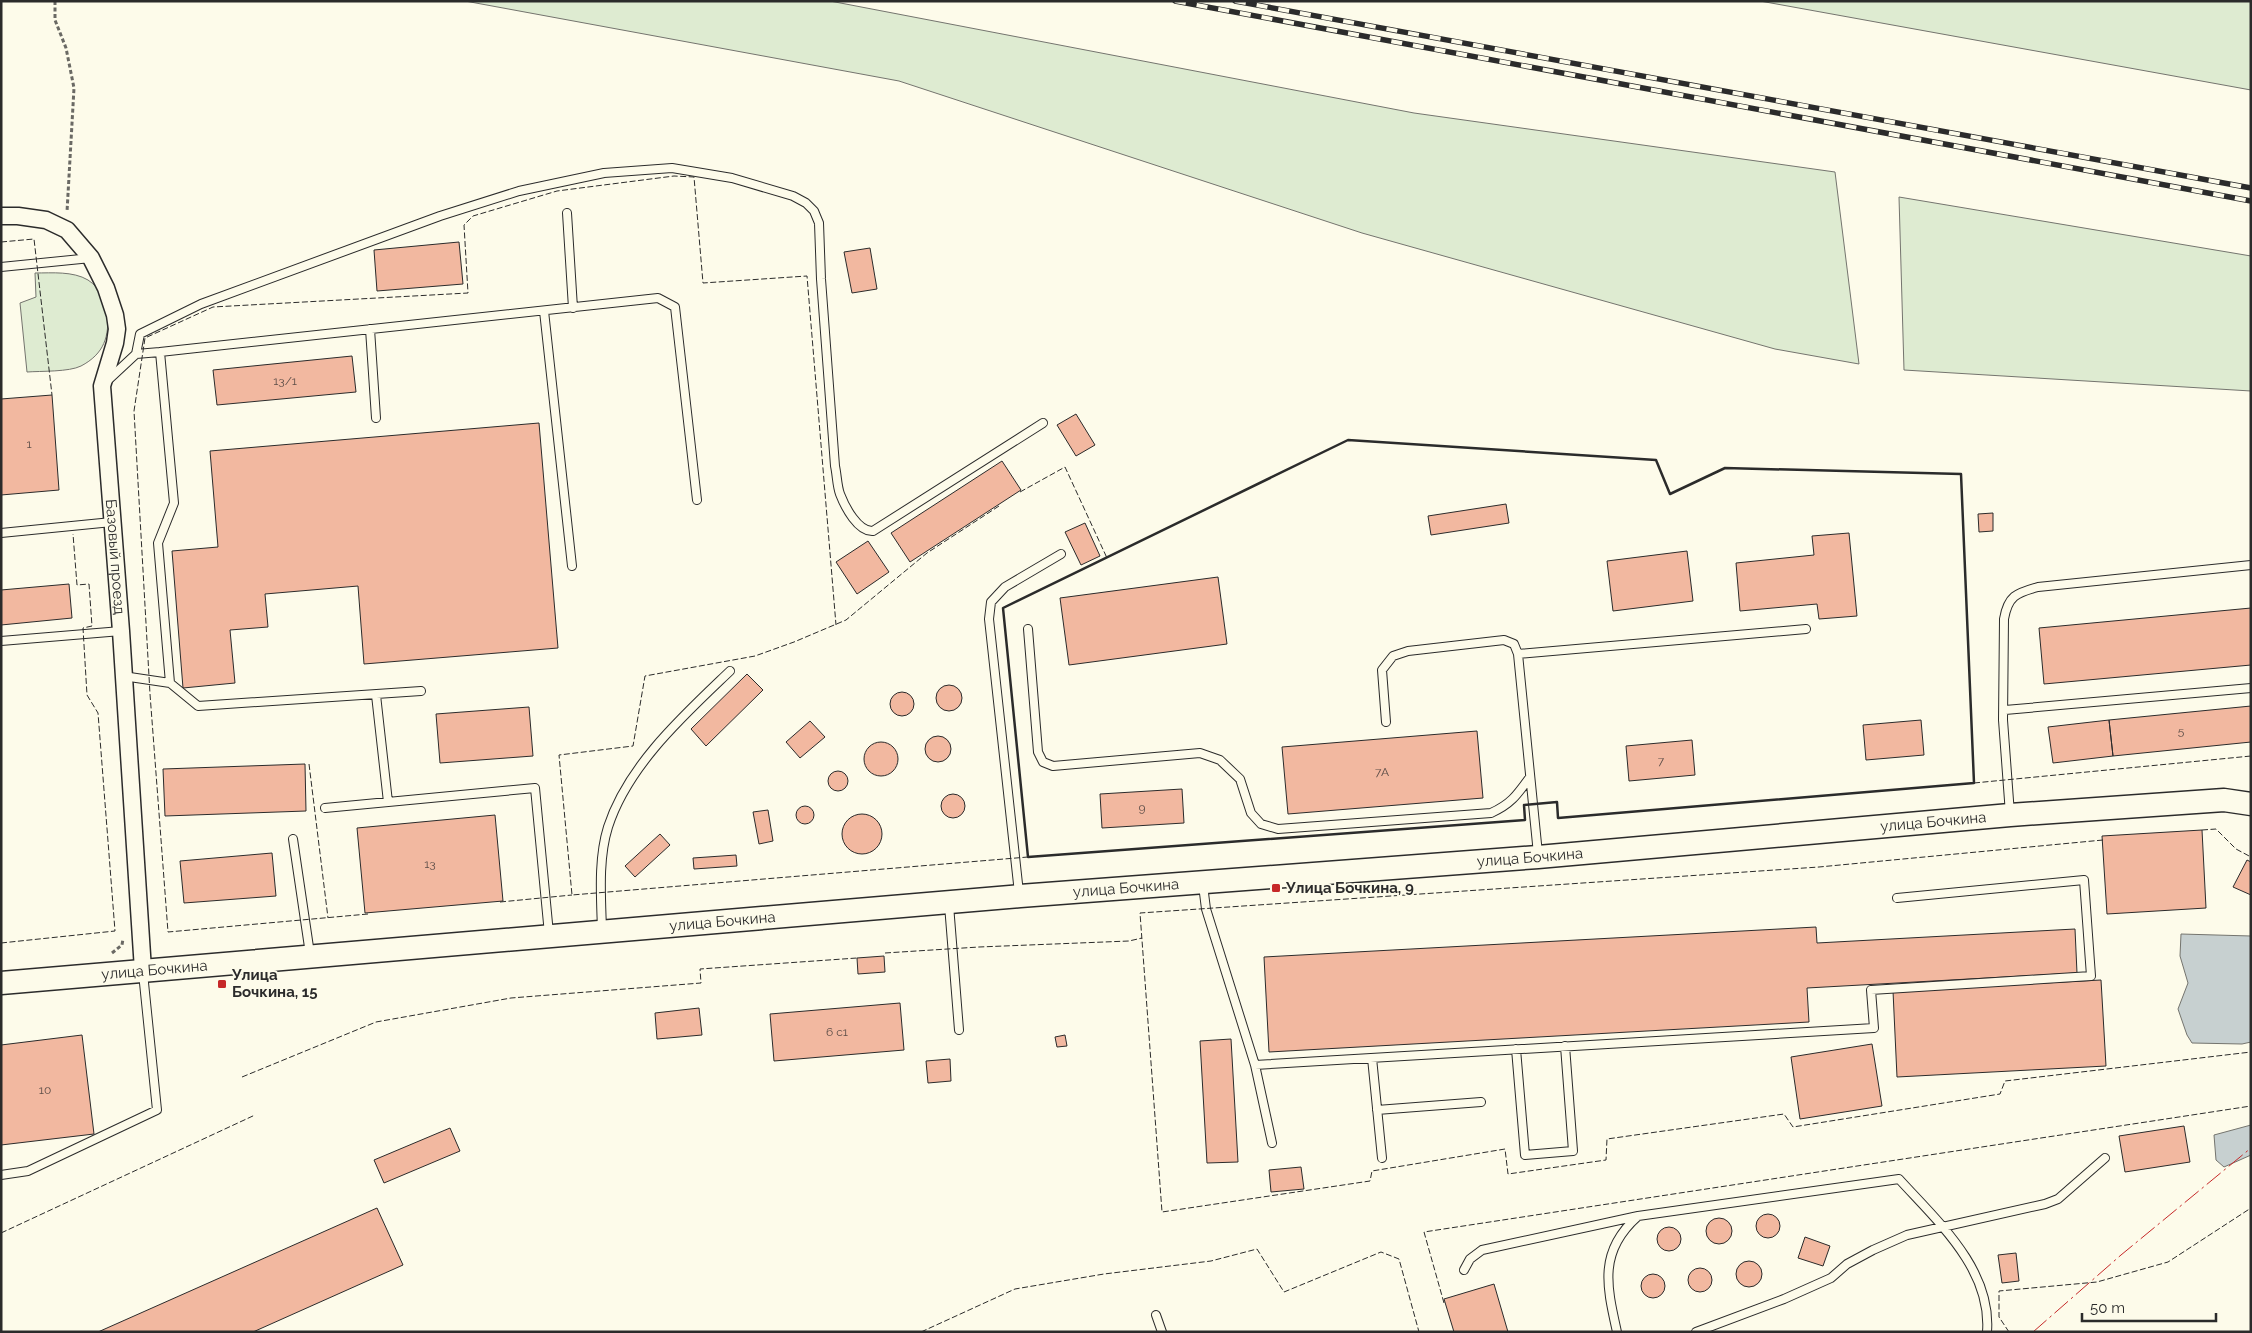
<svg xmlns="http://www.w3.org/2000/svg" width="2252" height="1333" viewBox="0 0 2252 1333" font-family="Raleway,sans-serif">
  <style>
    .green { fill: #deebd1; stroke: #74746e }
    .water { fill: #c7d0d0; stroke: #74746e }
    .building { fill: #f2b8a0; stroke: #2b2b2b }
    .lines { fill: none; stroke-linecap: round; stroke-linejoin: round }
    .lane-casing { stroke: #2b2b2b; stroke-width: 10 }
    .street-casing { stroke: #2b2b2b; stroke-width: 19 }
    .secondary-casing { stroke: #2b2b2b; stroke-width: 25 }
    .path { stroke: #6a6964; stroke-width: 3; stroke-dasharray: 4 2.5; stroke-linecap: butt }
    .lane { stroke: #fdfbea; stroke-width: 8 }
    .street { stroke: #fdfbea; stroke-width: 16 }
    .secondary { stroke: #fdfbea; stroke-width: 22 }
    .rail-casing { stroke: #2b2b2b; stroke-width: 5.5 }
    .rail { stroke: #fdfbea; stroke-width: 4; stroke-dasharray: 11; stroke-linecap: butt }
    .fence { stroke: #2b2b2b; stroke-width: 1; stroke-dasharray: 6 2.5; stroke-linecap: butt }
    .wall { stroke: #2b2b2b; stroke-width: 2.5 }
    .power { stroke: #c62828; stroke-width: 1; stroke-dasharray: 18 4 2.5 4; stroke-linecap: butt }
    .poi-dot { fill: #c62828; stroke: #fdfbea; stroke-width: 2 }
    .labels { text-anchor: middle; stroke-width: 4; stroke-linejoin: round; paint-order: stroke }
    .number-label { font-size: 12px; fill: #5d4e48 }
    .street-label { font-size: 15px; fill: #2b2b2b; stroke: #fdfbea }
    .poi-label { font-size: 15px; font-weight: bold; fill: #2b2b2b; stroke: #fdfbea; text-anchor: start }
  </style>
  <rect width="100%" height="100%" fill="#fdfbea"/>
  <!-- green -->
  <path class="green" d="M465 1H830L1414 113 1835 172 1859 364 1775 349 1362 233 899 81Z
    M1760 1H2251V90Z
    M1899 197 2251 256V391L1904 370Z
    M35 273C52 273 73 271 88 280 100 288 105 299 107 312 110 336 104 354 81 366 69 372 41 371 27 372L20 303 36 297Z"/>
  <!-- water -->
  <path class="water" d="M2181 934 2251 936V1042L2242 1044 2192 1043 2187 1035 2178 1009 2188 983 2180 956Z
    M2251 1125V1155L2224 1167 2216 1160 2214 1135Z"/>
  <!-- building -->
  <path class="building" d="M459 242 463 284 377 291 374 250Z
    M870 248 877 289 852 293 844 252Z
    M352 356 356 392 217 405 213 370Z
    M52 395 59 490 1 495V399Z
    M1076 414 1095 445 1076 456 1057 425Z
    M539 423 558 648 364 664 358 586 265 594 268 627 230 630 235 683 183 688 172 551 218 547 210 451Z
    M1002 461 1021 490 910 562 891 533Z
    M1506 504 1509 523 1431 535 1428 516Z
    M1993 513V531L1979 532 1978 514Z
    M1085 523 1100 556 1081 565 1065 532Z
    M1849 533 1857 616 1819 619 1817 604 1740 611 1736 563 1814 555 1812 536Z
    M868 541 889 572 857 594 836 562Z
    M1687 551 1693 601 1613 611 1607 561Z
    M1218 577 1227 644 1069 665 1060 598Z
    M69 584 72 618 1 625V590Z
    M2251 608V665L2044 684 2039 628Z
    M747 674 763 690 706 746 691 729Z
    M936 698a13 13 0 1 1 26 0a13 13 0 1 1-26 0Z
    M890 704a12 12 0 1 1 24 0a12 12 0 1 1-24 0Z
    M2251 706V742L2113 756 2109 720Z
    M529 707 533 756 440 763 436 714Z
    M1921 720 1924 755 1866 760 1863 725Z
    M2109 720 2113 756 2053 763 2048 727Z
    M810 721 825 737 800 758 786 742Z
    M1477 731 1483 798 1288 814 1282 747Z
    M925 749a13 13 0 1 1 26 0a13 13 0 1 1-26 0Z
    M1692 740 1695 775 1629 781 1626 746Z
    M864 759a17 17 0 1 1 34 0a17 17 0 1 1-34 0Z
    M305 764 306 811 165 816 163 769Z
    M828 781a10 10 0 1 1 20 0a10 10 0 1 1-20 0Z
    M1182 789 1184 823 1102 828 1100 794Z
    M941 806a12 12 0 1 1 24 0a12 12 0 1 1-24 0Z
    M796 815a9 9 0 1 1 18 0a9 9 0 1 1-18 0Z
    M768 810 773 841 759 844 753 812Z
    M842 834a20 20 0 1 1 40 0a20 20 0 1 1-40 0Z
    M495 815 503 901 365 913 357 828Z
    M2202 830 2206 908 2107 914 2102 836Z
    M660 834 670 845 635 877 625 866Z
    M272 853 276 896 184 903 180 861Z
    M736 855 737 866 694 869 693 858Z
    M2247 860 2251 862V895L2233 887Z
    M1816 927 1817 943 2075 929 2077 973 1807 988 1809 1022 1269 1052 1264 957Z
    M884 956 885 972 858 974 857 958Z
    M2101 980 2106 1066 1897 1077 1893 991Z
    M900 1003 904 1050 774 1061 770 1014Z
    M699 1008 702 1035 657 1039 655 1013Z
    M82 1035 94 1134 1 1145V1045Z
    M1065 1035 1067 1046 1057 1047 1055 1037Z
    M1231 1039 1238 1162 1207 1163 1200 1041Z
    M1872 1044 1882 1106 1800 1119 1791 1057Z
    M950 1059 951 1081 928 1083 926 1061Z
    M2184 1126 2190 1162 2125 1172 2119 1136Z
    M450 1128 460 1151 384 1183 374 1160Z
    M1301 1167 1304 1189 1271 1192 1269 1170Z
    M377 1208 403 1265 253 1332H98Z
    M1756 1226a12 12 0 1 1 24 0a12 12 0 1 1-24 0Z
    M1706 1231a13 13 0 1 1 26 0a13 13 0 1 1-26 0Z
    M1657 1239a12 12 0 1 1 24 0a12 12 0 1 1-24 0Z
    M1805 1237 1830 1246 1823 1266 1798 1258Z
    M2016 1253 2019 1281 2002 1283 1998 1255Z
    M1736 1274a13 13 0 1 1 26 0a13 13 0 1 1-26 0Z
    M1688 1280a12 12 0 1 1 24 0a12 12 0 1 1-24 0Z
    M1641 1286a12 12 0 1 1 24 0a12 12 0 1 1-24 0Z
    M1494 1284 1508 1332H1454L1444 1299Z"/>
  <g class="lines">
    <defs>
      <path id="lane" d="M567 213 573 308
        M1 267 91 258
        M544 311 572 566
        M370 329 376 418
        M160 352 658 298 675 307 697 500
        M107 381 136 354 140 334 201 304 440 216 519 191 604 173 672 168 732 178 793 196 806 203 814 211 819 223 821 279 835 466C837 475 837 486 840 494 845 507 858 532 873 531L1043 423
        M1 533 112 522
        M1028 629 1038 752 1043 762 1053 766 1200 753 1220 760 1240 779 1251 813 1261 824 1278 829 1491 813C1511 804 1517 795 1530 777
        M1 641 121 631
        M1518 654 1806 629
        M123 676 170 683 158 543 174 503 160 352 136 354
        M170 683 198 706 421 691
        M376 695 388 802
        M2005 710 2251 688
        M1386 722 1382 670 1393 656 1408 651 1504 640 1514 644 1518 654 1538 854
        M325 808 535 788 549 934
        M2010 814 2003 720 2004 619C2008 596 2016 593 2038 587L2251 565
        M293 839 310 954
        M1203 885 1206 909 1255 1065 1874 1028 1871 990 2091 976 2084 880 1897 898
        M1019 893 989 619 991 602 1005 587 1061 554
        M949 905 959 1030
        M602 930C601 896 598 859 608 827 628 765 684 715 730 671
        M1516 1049 1525 1155 1573 1151 1565 1046
        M1372 1058 1382 1158
        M1255 1065 1272 1143
        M1377 1110 1481 1102
        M1 1175 28 1171 157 1110 143 973
        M1464 1270 1470 1259 1482 1250 1638 1216 1899 1179C1937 1221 1992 1269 1987 1332
        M1156 1315 1162 1332
        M1617 1332C1607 1287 1598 1252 1637 1217
        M1696 1332 1784 1299 1831 1278 1847 1264 1873 1250 1907 1235 2045 1204 2058 1199 2105 1158"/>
      <g id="street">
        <path id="s1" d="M1 216H18L46 220 67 230 91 258 106 288 115 315 117 329 115 343 102 386 121 631 143 970"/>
      </g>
      <g id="secondary">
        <path id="s2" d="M1 983 1020 896 1538 857 2010 815 2224 800 2251 804"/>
      </g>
    </defs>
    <!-- lane casing -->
    <use href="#lane" class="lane-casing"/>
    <!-- street casing -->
    <use href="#street" class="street-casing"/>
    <!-- secondary casing -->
    <use href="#secondary" class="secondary-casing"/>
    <!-- path -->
    <path class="path" d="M55 1V20L66 48 74 88 67 212
      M112 953 122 945 123 939"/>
    <!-- lane -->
    <use href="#lane" class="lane"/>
    <!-- street -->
    <use href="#street" class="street"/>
    <!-- secondary -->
    <use href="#secondary" class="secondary"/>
    <defs>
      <path id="rail" d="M1175 1 2251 201
        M1235 1 2251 188"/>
    </defs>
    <!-- rail casing -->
    <use href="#rail" class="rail-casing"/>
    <!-- rail -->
    <use href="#rail" class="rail"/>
    <!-- fence -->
    <path class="fence" d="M1 242 34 239 52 395
      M1020 492 1065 467 1107 558
      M999 506 927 553 846 620 794 642 755 656 645 676 633 746 559 755 572 895 1028 857
      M309 764 328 918
      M1974 783 2251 756
      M2202 830 2216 829 2236 849 2251 857
      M2103 840 1819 867 1140 913 1162 1212 1370 1181 1372 1171 1505 1149 1508 1174 1606 1160 1607 1139 1784 1114 1793 1127 2000 1094 2005 1081 2251 1052
      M500 902 572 895
      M368 914 168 932 150 694 134 411 145 338 213 307 468 293 464 225 473 216 557 191 674 176 694 177 703 283 807 276 836 625
      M1 943 115 931 98 713 87 695 83 628 92 626 89 584 77 585 73 534
      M885 953 979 947 1129 941 1142 938
      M242 1077 376 1022 511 998 701 983 700 969 857 958
      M1 1233 255 1115
      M1444 1303 1424 1232 2251 1106
      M921 1332 1015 1289 1104 1274 1211 1261 1257 1249 1284 1292 1381 1252 1399 1259 1419 1332
      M2009 1332 1999 1317V1291L2097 1282 2168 1262 2251 1208"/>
    <!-- wall -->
    <path class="wall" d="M1348 440 1656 460 1670 494 1725 468 1961 474 1974 783 1558 818 1557 802 1524 805 1525 820 1028 857 1003 608Z"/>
    <!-- power -->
    <path class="power" d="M2033 1332 2121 1255 2251 1148"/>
  </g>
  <!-- markers -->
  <g class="poi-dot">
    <rect x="1271" y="883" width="10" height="10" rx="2.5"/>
    <rect x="217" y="979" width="10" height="10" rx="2.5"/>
  </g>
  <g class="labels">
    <!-- number labels -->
    <g class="number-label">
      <text x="285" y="385">13/1</text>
      <text x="29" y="448">1</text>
      <text x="2181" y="735">5</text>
      <text x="1661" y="765">7</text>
      <text x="1382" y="776">7А</text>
      <text x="1142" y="812">9</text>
      <text x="430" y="868">13</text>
      <text x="837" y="1036">6 с1</text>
      <text x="45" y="1094">10</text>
    </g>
    <!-- street labels -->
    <g class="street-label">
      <text dy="5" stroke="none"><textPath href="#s1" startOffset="412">Базовый проезд</textPath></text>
      <text dy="5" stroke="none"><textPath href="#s2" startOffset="1939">улица Бочкина</textPath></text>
      <text dy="5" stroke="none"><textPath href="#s2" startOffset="1534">улица Бочкина</textPath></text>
      <text dy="5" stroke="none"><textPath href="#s2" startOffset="1129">улица Бочкина</textPath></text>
      <text dy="5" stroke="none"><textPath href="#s2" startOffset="724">улица Бочкина</textPath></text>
      <text dy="5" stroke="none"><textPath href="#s2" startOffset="154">улица Бочкина</textPath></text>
    </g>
    <!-- poi labels -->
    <g class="poi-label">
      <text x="1286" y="893">Улица Бочкина, 9</text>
      <text x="232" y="980">Улица<tspan x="232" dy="17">Бочкина, 15</tspan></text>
    </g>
  </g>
  <!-- border -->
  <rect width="2252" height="1333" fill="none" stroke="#2b2b2b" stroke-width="5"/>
  <!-- scale -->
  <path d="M2082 1313v8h134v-8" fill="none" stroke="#2b2b2b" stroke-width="2.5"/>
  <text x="2090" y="1313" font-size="15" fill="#2b2b2b" stroke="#fdfbea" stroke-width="4" paint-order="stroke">50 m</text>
</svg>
